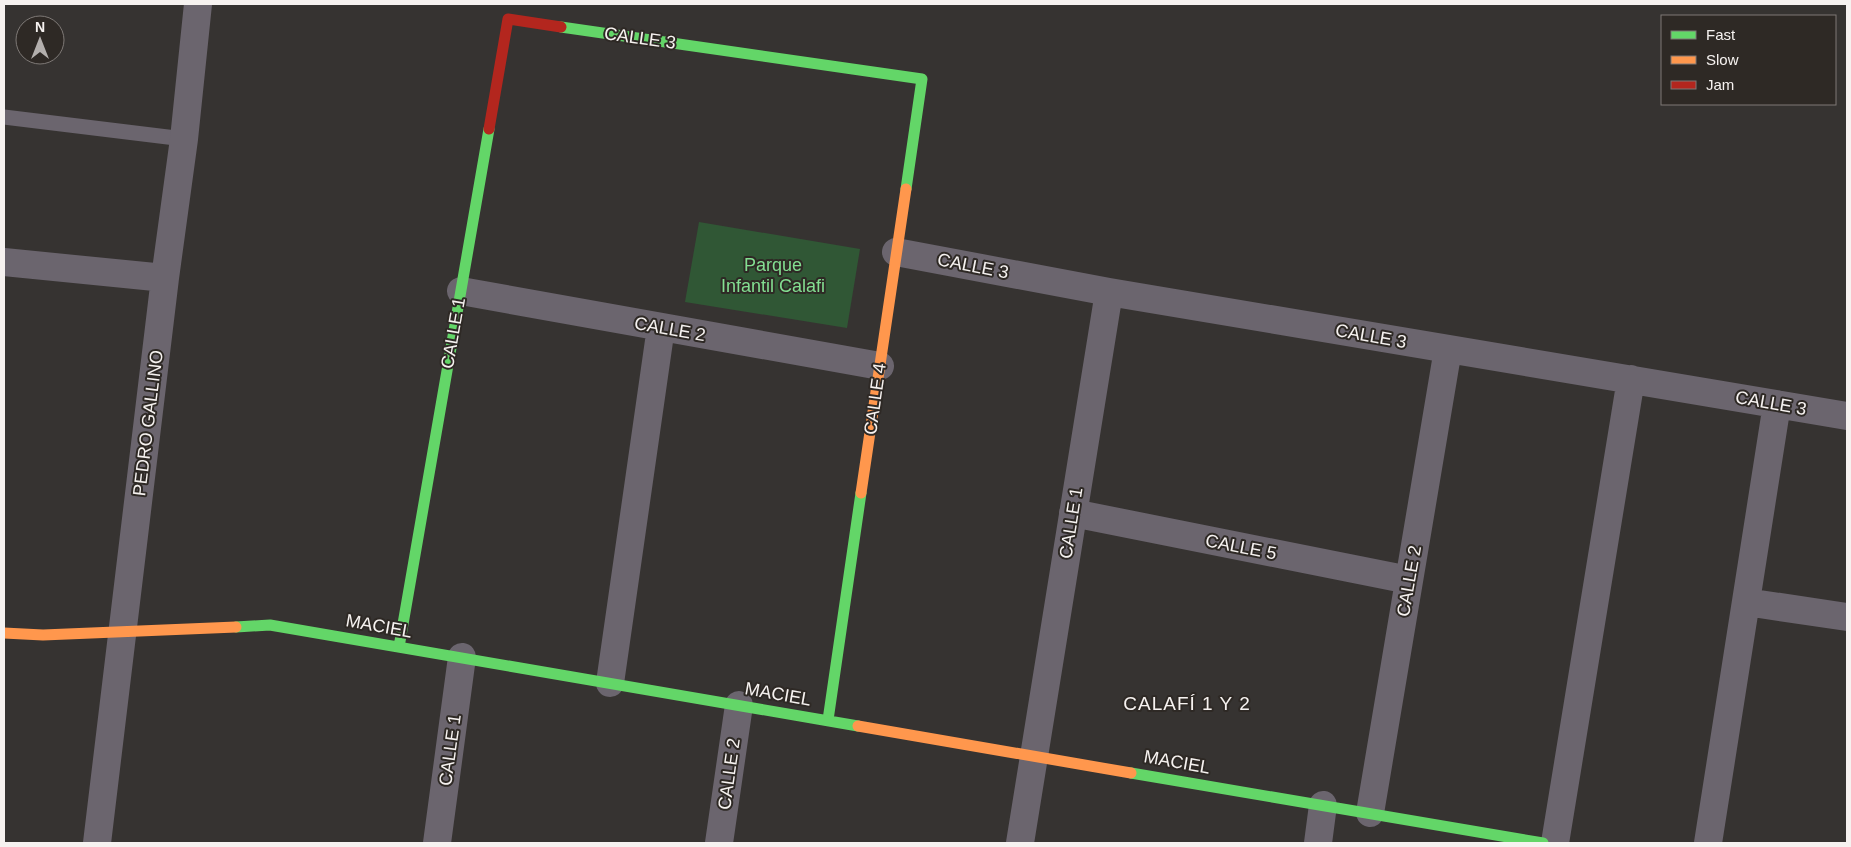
<svg xmlns="http://www.w3.org/2000/svg" width="1851" height="847" viewBox="0 0 1851 847" font-family="Arial,sans-serif">
  <style>
    .green { fill: #305735 }
    .lines { fill: none; stroke-linecap: round; stroke-linejoin: round }
    .lane { stroke: #6b656e; stroke-width: 15 }
    .street { stroke: #6b656e; stroke-width: 28 }
    .fast { stroke: #63d668; stroke-width: 11 }
    .slow { stroke: #ff974d; stroke-width: 11 }
    .jam { stroke: #b3261e; stroke-width: 11 }
    .labels { text-anchor: middle; stroke-width: 4; stroke-linejoin: round; paint-order: stroke }
    .street-label { font-size: 18px; fill: #f6f2f0; stroke: #2e2925 }
    .park-label { font-size: 18px; fill: #83de91; stroke: #2e2925 }
    .neighbourhood-label { font-size: 19px; letter-spacing: 1px; fill: #f6f2f0; stroke: #2e2925 }
  </style>
  <rect width="100%" height="100%" fill="#363331"/>
  <!-- green -->
  <path class="green" d="M699 222 860 249 847 328 685 302Z"/>
  <g class="lines">
    <!-- lane -->
    <path class="lane" d="M4 117 184 139"/>
    <!-- street -->
    <path class="street" d="M896 252 1109 292 1847 416
      M4 262 165 278
      M461 291 880 366
      M1073 513 1409 580
      M1746 602 1847 617
      M610 683 661 327
      M1370 813 1448 349
      M97 843 165 278 184 139 198 4
      M437 843 462 657
      M719 843 739 705
      M1020 843 1109 292
      M1318 843 1323 805
      M1555 843 1631 379
      M1708 843 1777 404"/>
    <!-- fast -->
    <path class="fast" d="M561 27 922 79 906 189
      M236 627 270 625 858 726
      M399 647 489 129
      M828 720 861 493
      M1131 773 1543 843"/>
    <!-- slow -->
    <path class="slow" d="M861 493 906 189
      M4 633 43 635 236 627
      M858 726 1131 773"/>
    <!-- jam -->
    <path class="jam" d="M489 129 508 19 561 27"/>
  </g>
  <g class="labels">
    <!-- street labels -->
    <g class="street-label">
      <text transform="translate(640 38) rotate(8)" y="6">CALLE 3</text>
      <text transform="translate(973 266) rotate(11)" y="6">CALLE 3</text>
      <text transform="translate(670 329) rotate(10)" y="6">CALLE 2</text>
      <text transform="translate(453 333) rotate(-80)" y="6">CALLE 1</text>
      <text transform="translate(1371 336) rotate(10)" y="6">CALLE 3</text>
      <text transform="translate(875 399) rotate(-82)" y="6">CALLE 4</text>
      <text transform="translate(1771 403) rotate(10)" y="6">CALLE 3</text>
      <text transform="translate(148 423) rotate(-83)" y="6">PEDRO GALLINO</text>
      <text transform="translate(1071 523) rotate(-81)" y="6">CALLE 1</text>
      <text transform="translate(1241 547) rotate(11)" y="6">CALLE 5</text>
      <text transform="translate(1409 581) rotate(-80)" y="6">CALLE 2</text>
      <text transform="translate(379 626) rotate(10)" y="6">MACIEL</text>
      <text transform="translate(778 694) rotate(10)" y="6">MACIEL</text>
      <text transform="translate(450 750) rotate(-82)" y="6">CALLE 1</text>
      <text transform="translate(1177 762) rotate(10)" y="6">MACIEL</text>
      <text transform="translate(729 774) rotate(-82)" y="6">CALLE 2</text>
    </g>
    <!-- park labels -->
    <g class="park-label">
      <text x="773" y="271">Parque<tspan x="773" dy="21">Infantil Calafi</tspan></text>
    </g>
    <!-- neighbourhood labels -->
    <g class="neighbourhood-label">
      <text x="1187" y="710">CALAFÍ 1 Y 2</text>
    </g>
  </g>
  <!-- border -->
  <rect width="1851" height="847" fill="none" stroke="#f6f2f0" stroke-width="10"/>
  <!-- legend -->
  <rect x="1661" y="15" width="175" height="90" fill="#2e2925" stroke="#7e7976"/>
  <rect x="1671" y="31" width="25" height="8" fill="#63d668" stroke="#7e7976"/>
  <text x="1706" y="40" font-size="15" fill="#f6f2f0">Fast</text>
  <rect x="1671" y="56" width="25" height="8" fill="#ff974d" stroke="#7e7976"/>
  <text x="1706" y="65" font-size="15" fill="#f6f2f0">Slow</text>
  <rect x="1671" y="81" width="25" height="8" fill="#b3261e" stroke="#7e7976"/>
  <text x="1706" y="90" font-size="15" fill="#f6f2f0">Jam</text>
  <!-- north arrow -->
  <g transform="translate(40 40)"><circle r="24" fill="#2e2925" stroke="#7e7976"/>
  <path d="M0-4L9 19L0 12L-9 19Z" fill="#b3afad"/>
  <text y="-8" font-size="14" font-weight="bold" text-anchor="middle" fill="#f6f2f0">N</text>
  </g>
</svg>
